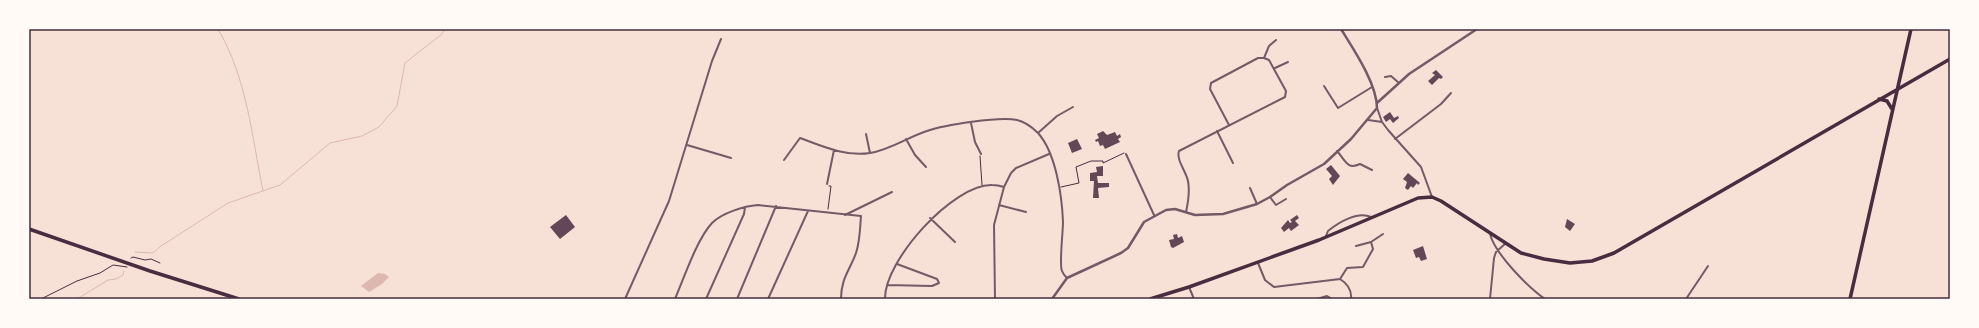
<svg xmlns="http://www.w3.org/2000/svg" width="1979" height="328" viewBox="0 0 1979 328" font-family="'Zilla Slab',serif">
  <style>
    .water { fill: #dcb8b0 }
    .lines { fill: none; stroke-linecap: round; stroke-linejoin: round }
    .stream { stroke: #dcb8b0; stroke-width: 1 }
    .building { fill: #644757 }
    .path { stroke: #4a2c40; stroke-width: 1 }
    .minor { stroke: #755966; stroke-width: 2 }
    .tertiary { stroke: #755966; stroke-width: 2.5 }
    .trunk { stroke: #4a2c40; stroke-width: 3.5 }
    .neatline { fill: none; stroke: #4a2c40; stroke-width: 1.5 }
  </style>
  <rect width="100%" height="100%" fill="#f7e1d7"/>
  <!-- water -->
  <path class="water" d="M378 273 385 274 389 277 382 284 369 292 361 286Z"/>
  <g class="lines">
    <!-- stream -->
    <path class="stream" d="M218 29C247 78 252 137 263 191
      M135 252 153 253 161 246 228 203 280 185 330 143 362 136 379 127 397 106 405 63 442 34 445 29
      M77 299 108 280 116 279 123 275 124 271"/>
  </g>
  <!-- building -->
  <path class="building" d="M1436 70 1443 77 1441 79 1439 78 1432 85 1428 81 1435 75 1432 73Z
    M1390 112 1394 118 1398 116 1399 118 1393 123 1390 119 1386 122 1383 117Z
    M1103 131 1107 135 1115 132 1117 136 1120 134 1121 137 1118 139 1120 142 1105 149 1103 145 1100 146 1098 141 1096 142 1095 140 1099 138 1097 134Z
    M1077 139 1082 149 1072 153 1068 143Z
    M1331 165 1340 176 1333 185 1329 179 1332 176 1326 169Z
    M1103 166V176H1097L1098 183H1109V187L1098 188 1099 198H1093L1094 181H1090V173L1097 172 1096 167Z
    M1408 173 1420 183 1418 185 1417 183 1413 188 1411 186 1408 190 1405 188 1407 182 1403 179Z
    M566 215 575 227 560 239 550 227Z
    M1297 215 1299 218 1295 221 1299 225 1291 231 1289 228 1284 232 1281 228 1288 220 1290 223 1292 222 1290 220Z
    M1567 219 1575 224 1570 231 1565 227Z
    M1177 234 1178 238 1182 236 1184 242 1173 248 1171 247 1169 240 1174 239 1173 235Z
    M1423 246 1427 259 1421 261 1419 257 1416 258 1413 250Z"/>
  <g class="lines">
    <!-- path -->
    <path class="path" d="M980 156 982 185
      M1061 187 1079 183 1076 167 1091 161H1103V163L1124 153
      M828 209 831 186H829
      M131 258 133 257 145 260 151 259 160 263
      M41 299 77 281 100 273 113 265 127 267"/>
    <!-- minor -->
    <path class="minor" d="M1264 58 1269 46 1276 40
      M1275 68 1288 62
      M1385 77 1391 76 1399 83
      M1324 86 1338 108 1372 87
      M1377 108 1382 122 1388 130 1421 167 1432 197
      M1368 120 1382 122
      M971 123 975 142 981 154
      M1217 131 1233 163
      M1038 133 1057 116 1073 107
      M866 134 870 153
      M906 139 915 155 926 167
      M1395 139 1441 104 1451 93
      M687 145 731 158
      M1337 151C1346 161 1347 170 1360 164L1372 170
      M1126 154 1154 215
      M784 160 800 138C822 146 846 157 870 153 890 150 908 137 927 131 944 125 1000 116 1017 120 1025 122 1032 127 1038 133 1056 153 1062 196 1063 222 1063 232 1059 265 1062 271 1063 274 1065 276 1067 278
      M827 184 834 150
      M1250 188 1257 204
      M1270 197 1276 205 1286 199
      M999 205 1026 212
      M1186 212C1188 203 1190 191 1188 181 1186 171 1176 160 1179 151L1285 97 1286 91 1269 60 1264 58H1258L1211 83 1210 89 1229 125
      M845 215 892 192
      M930 218 955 242
      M1490 234C1495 254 1528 287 1545 299
      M1326 236 1328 231C1339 222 1358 211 1371 217
      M1356 246 1371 242 1383 234
      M1258 263 1265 280 1274 287 1340 279C1348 284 1352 290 1351 299
      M1340 279 1347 268 1363 267 1373 249 1371 242
      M887 285 932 286 939 283 937 279 897 264
      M1189 287 1194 299
      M625 299 669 201 712 61 721 39
      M675 299C684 278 697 239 712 223 722 213 744 206 758 205L861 216C860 228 860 241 856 253 850 270 841 278 841 299
      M706 299 744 214 745 207
      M737 299 776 206
      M768 299 808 211
      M885 299C884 261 953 184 992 185 996 185 1001 186 1004 187
      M995 299 994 225 1004 187 1011 173 1016 168 1049 154
      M1317 299 1327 296 1332 299
      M1490 299 1494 258 1496 252 1506 243
      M1686 299 1708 266"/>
    <!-- tertiary -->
    <path class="tertiary" d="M1377 103 1409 74 1477 29
      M1052 299 1067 278 1121 253 1128 248 1144 222 1166 210 1175 209 1195 215 1223 214 1257 204 1270 197 1287 185 1324 164 1351 139 1377 108C1377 84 1354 50 1341 29"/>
    <!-- trunk -->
    <path class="trunk" d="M1879 99 1887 101 1892 109
      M29 229 150 271 239 299
      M1150 299 1189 287 1319 240 1418 198 1432 197 1441 201 1521 253 1544 259 1570 263 1592 261 1614 253 1950 59
      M1850 299 1911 29"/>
  </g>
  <!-- border -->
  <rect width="1979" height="328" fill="none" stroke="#fffaf5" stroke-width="60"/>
  <rect x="30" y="30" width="1919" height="268" class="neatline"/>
</svg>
